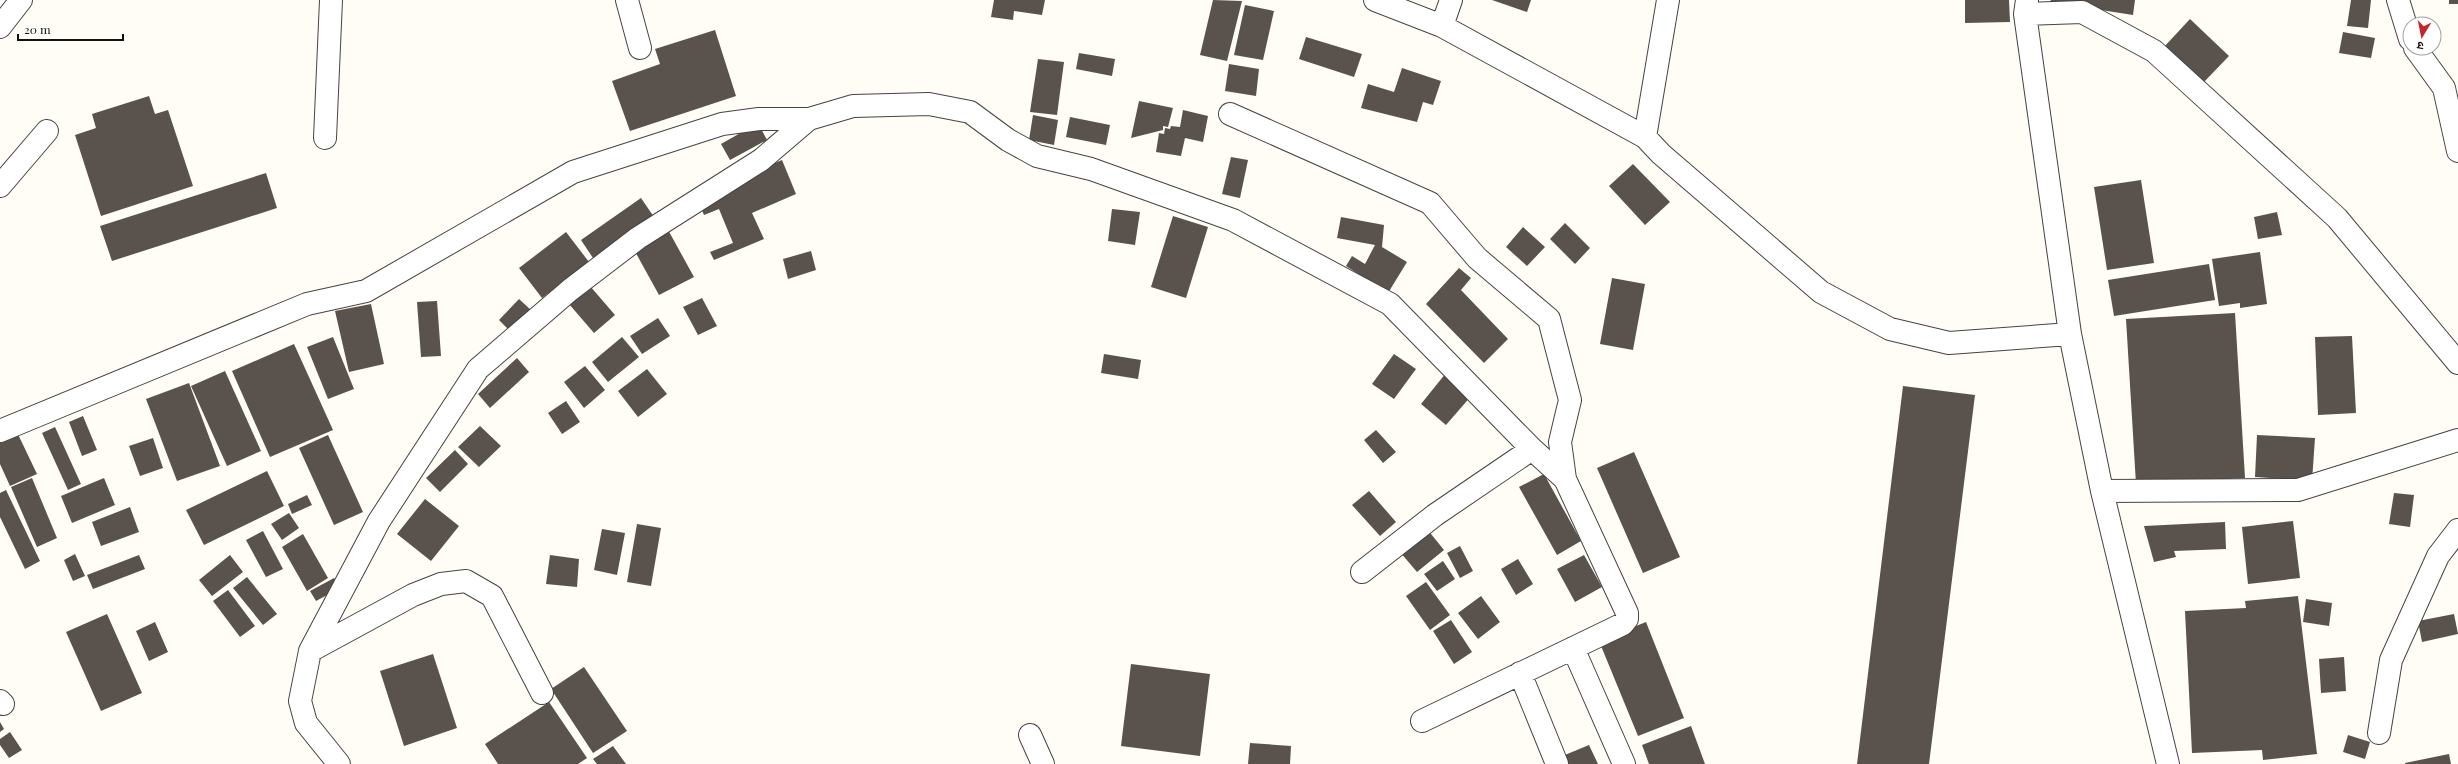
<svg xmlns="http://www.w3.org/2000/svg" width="2458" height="764" viewBox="0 0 2458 764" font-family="'Playfair Display','Noto Sans Devanagari',serif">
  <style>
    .building { fill: #5a524d }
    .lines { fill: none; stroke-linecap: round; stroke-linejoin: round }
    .minor-casing { stroke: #444; stroke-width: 24 }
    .minor { stroke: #fff; stroke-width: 22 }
  </style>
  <rect width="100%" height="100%" fill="#fffdf5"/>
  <!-- building -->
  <path class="building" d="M994 0H1045L1042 15 1014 11 1013 20 991 17Z
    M1213 0 1242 1 1227 61 1200 55Z
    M1492 0H1531L1527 12Z
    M1965 0H2009L2010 22 1965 23Z
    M2051 0H2135L2133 15 2050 2Z
    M2351 0H2371L2368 28 2347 26Z
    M2449 0H2458V4H2449Z
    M1245 5 1274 11 1263 60 1234 55Z
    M2190 19 2229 56 2203 83 2164 47Z
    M715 30 736 96 630 131 612 81 660 64 655 49Z
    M2343 32 2375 38 2371 58 2339 53Z
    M1306 37 1362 54 1354 77 1299 59Z
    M1079 53 1115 59 1112 76 1076 69Z
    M1038 59 1064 62 1057 115 1030 112Z
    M1229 64 1259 69 1256 96 1225 91Z
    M1402 68 1441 81 1433 105 1423 102 1417 122 1361 108 1368 84 1394 92Z
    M149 96 155 114 168 110 193 186 101 216 75 135 96 128 92 114Z
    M1139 101 1173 108 1168 127 1163 126V130L1131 138Z
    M1183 110 1208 116 1203 142 1185 138 1181 156 1156 152 1159 133 1164 134 1165 128 1170 129 1171 126 1180 127Z
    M1033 115 1058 120 1054 145 1029 140Z
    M1070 117 1110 125 1106 145 1066 137Z
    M758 123 767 140 730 160 721 144Z
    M1231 157 1248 160 1240 198 1222 194Z
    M782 160 796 194 752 213 764 239 714 260 710 252 733 243 719 209 704 215 698 201 733 181Z
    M1633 164 1670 202 1645 225 1609 186Z
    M266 173 277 208 112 261 100 226Z
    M2141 180 2154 263 2107 270 2094 187Z
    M641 198 654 217 593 258 581 240Z
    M1112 209 1140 212 1135 245 1108 241Z
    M2277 212 2282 235 2258 239 2254 217Z
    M1173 216 1208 227 1186 298 1151 287Z
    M1341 217 1384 225 1382 247 1407 262 1388 293 1346 266 1352 256 1365 264 1375 245 1337 238Z
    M1565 223 1590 248 1575 264 1550 239Z
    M1523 227 1545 247 1527 266 1506 247Z
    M667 228 694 277 659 295 632 246Z
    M566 232 589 262 542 298 519 268Z
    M811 251 816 270 788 279 783 259Z
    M2260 252 2267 304 2240 308V303L2219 306 2212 259Z
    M2209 264 2215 300 2114 316 2108 280Z
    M1459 268 1471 278 1461 290 1508 339 1484 363 1426 304Z
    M1612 278 1645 284 1633 350 1600 344Z
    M590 286 615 315 594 333 569 304Z
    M702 298 717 326 698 335 683 307Z
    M519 299 532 311 511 332 499 320Z
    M437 301 441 356 421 357 417 302Z
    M371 304 384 364 349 372 335 311Z
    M2235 313 2245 478 2136 484 2126 319Z
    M658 318 670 336 642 354 630 336Z
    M2352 336 2356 413 2318 415 2315 337Z
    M333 337 354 389 328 399 307 347Z
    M622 337 639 357 608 382 592 362Z
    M294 344 333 430 270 457 232 371Z
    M1104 354 1141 360 1138 379 1101 373Z
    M1394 354 1416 369 1394 399 1372 384Z
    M517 358 529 372 490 408 478 394Z
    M585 366 605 390 584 408 564 382Z
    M647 369 667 394 638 417 618 391Z
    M225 371 261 451 227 466 191 386Z
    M1446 373 1472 395 1446 425 1421 404Z
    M189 383 220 466 177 481 146 399Z
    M1903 386 1975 395 1929 764H1857Z
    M566 401 580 422 562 434 548 413Z
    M83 416 97 450 82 456 69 422Z
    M480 426 501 446 479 467 458 447Z
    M55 427 81 484 68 490 42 433Z
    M15 428 37 474 10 486 0 464V435Z
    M1376 430 1396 452 1383 463 1364 440Z
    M328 435 363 512 334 525 299 448Z
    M2257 435 2315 438 2312 481 2255 477Z
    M153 438 163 468 140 476 129 446Z
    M455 450 468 464 440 492 426 478Z
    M1634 452 1680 557 1643 573 1597 468Z
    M267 471 284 506 204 545 186 510Z
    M1544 474 1581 541 1557 555 1519 487Z
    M32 478 57 538 37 547 11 487Z
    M104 478 115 505 72 523 61 496Z
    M6 490 40 561 25 569 0 517V493Z
    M1369 491 1396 522 1380 536 1352 505Z
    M2394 493 2414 495 2410 527 2389 524Z
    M307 495 312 505 292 514 288 504Z
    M425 499 459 526 431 561 397 534Z
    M130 507 139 532 101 546 92 522Z
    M289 513 299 528 282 540 271 524Z
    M2293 521 2300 578 2248 584 2242 527Z
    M2225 522 2226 549 2174 551 2176 557 2154 562 2144 526Z
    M637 524 661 528 651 586 627 582Z
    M602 529 625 533 617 575 594 570Z
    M1427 529 1444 550 1417 572 1400 552Z
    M263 531 283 569 266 577 246 540Z
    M303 534 328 578 307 591 282 547Z
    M1460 546 1473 571 1460 578 1447 553Z
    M75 554 85 576 73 581 64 560Z
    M139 555 145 569 93 589 87 575Z
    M230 555 243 572 212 596 199 580Z
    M550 555 579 559 577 587 546 584Z
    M1584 555 1602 587 1575 602 1557 569Z
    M1518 559 1533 584 1516 595 1501 569Z
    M1443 561 1455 579 1437 591 1424 574Z
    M247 577 277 614 263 625 233 588Z
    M334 578 340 588 316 601 310 591Z
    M1426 582 1450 615 1430 630 1406 596Z
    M228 590 255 626 240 637 213 601Z
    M1481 596 1500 622 1478 639 1458 613Z
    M2298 596 2317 754 2263 760 2262 750 2192 753 2185 611 2246 608 2245 601Z
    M2306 599 2332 603 2329 626 2303 622Z
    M107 614 142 693 101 711 66 632Z
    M2454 614 2458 634 2422 642 2418 621Z
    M1451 620 1472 652 1454 664 1433 631Z
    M155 622 168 652 149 661 136 631Z
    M1646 622 1684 718 1638 736 1599 641Z
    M433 654 457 728 404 746 380 671Z
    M2344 657 2346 691 2321 693 2319 659Z
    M1131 664 1210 674 1200 756 1121 746Z
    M584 667 627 731 593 753 551 689Z
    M549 702 587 758 578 764H498L485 744Z
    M0 722 4 729 0 732Z
    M1691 726 1705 764H1649L1642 745Z
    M10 732 22 750 9 758 0 745V739Z
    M2348 735 2370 742 2365 759 2343 752Z
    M1250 743 1291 746 1290 764H1248Z
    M1589 745 1598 764H1564L1560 757Z
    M613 746 626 764H597L593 759Z
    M2449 754 2451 764H2405V763Z"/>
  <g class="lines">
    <defs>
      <path id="minor" d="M627 0 640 48
        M1375 0 1442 26 1645 137 1661 154 1821 292 1890 329 1949 343 2070 334
        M2027 0 2025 14 2070 334 2102 491 2168 764
        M2398 0 2410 39
        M2025 14 2082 12 2154 51 2337 218 2458 363
        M1442 26 1451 0
        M0 27 21 0
        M2415 48 2444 88 2458 151
        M1230 114 1430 203 1477 258 1549 319 1570 400 1560 442 1565 479 1627 613V619L1623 624 1422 721
        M1645 137 1668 0
        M325 138 331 0
        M0 186 47 131
        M0 431 307 304 366 291 573 172 722 124 759 119H809
        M2102 491 2298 490 2458 440
        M1362 572 1435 515 1532 449
        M1573 648 1624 764
        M310 651 413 595 441 584 466 581 492 596 542 693
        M1520 673 1557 764
        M0 701 3 704
        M2379 733 2391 660 2438 556 2458 530
        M1030 735 1043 764
        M339 764 306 723 300 701 310 651 379 521 478 369 570 290 638 238 761 160 809 119 853 106 929 104 970 112 1008 140 1037 156 1091 169 1233 220 1390 304 1532 449 1565 479"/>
    </defs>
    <!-- minor casing -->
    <use href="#minor" class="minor-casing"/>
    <!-- minor -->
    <use href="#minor" class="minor"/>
  </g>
  <!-- north arrow -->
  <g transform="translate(2422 36) rotate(190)"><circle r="19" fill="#ffffff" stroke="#a0a0a0"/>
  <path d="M0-3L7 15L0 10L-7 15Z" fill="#c4262e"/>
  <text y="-6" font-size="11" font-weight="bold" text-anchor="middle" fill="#111111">उ</text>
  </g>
  <!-- scale -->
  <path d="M18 34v6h105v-6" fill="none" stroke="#111111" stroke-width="2"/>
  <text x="24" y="34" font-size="12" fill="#111111" stroke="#ffffff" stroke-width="3" paint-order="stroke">20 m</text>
</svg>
